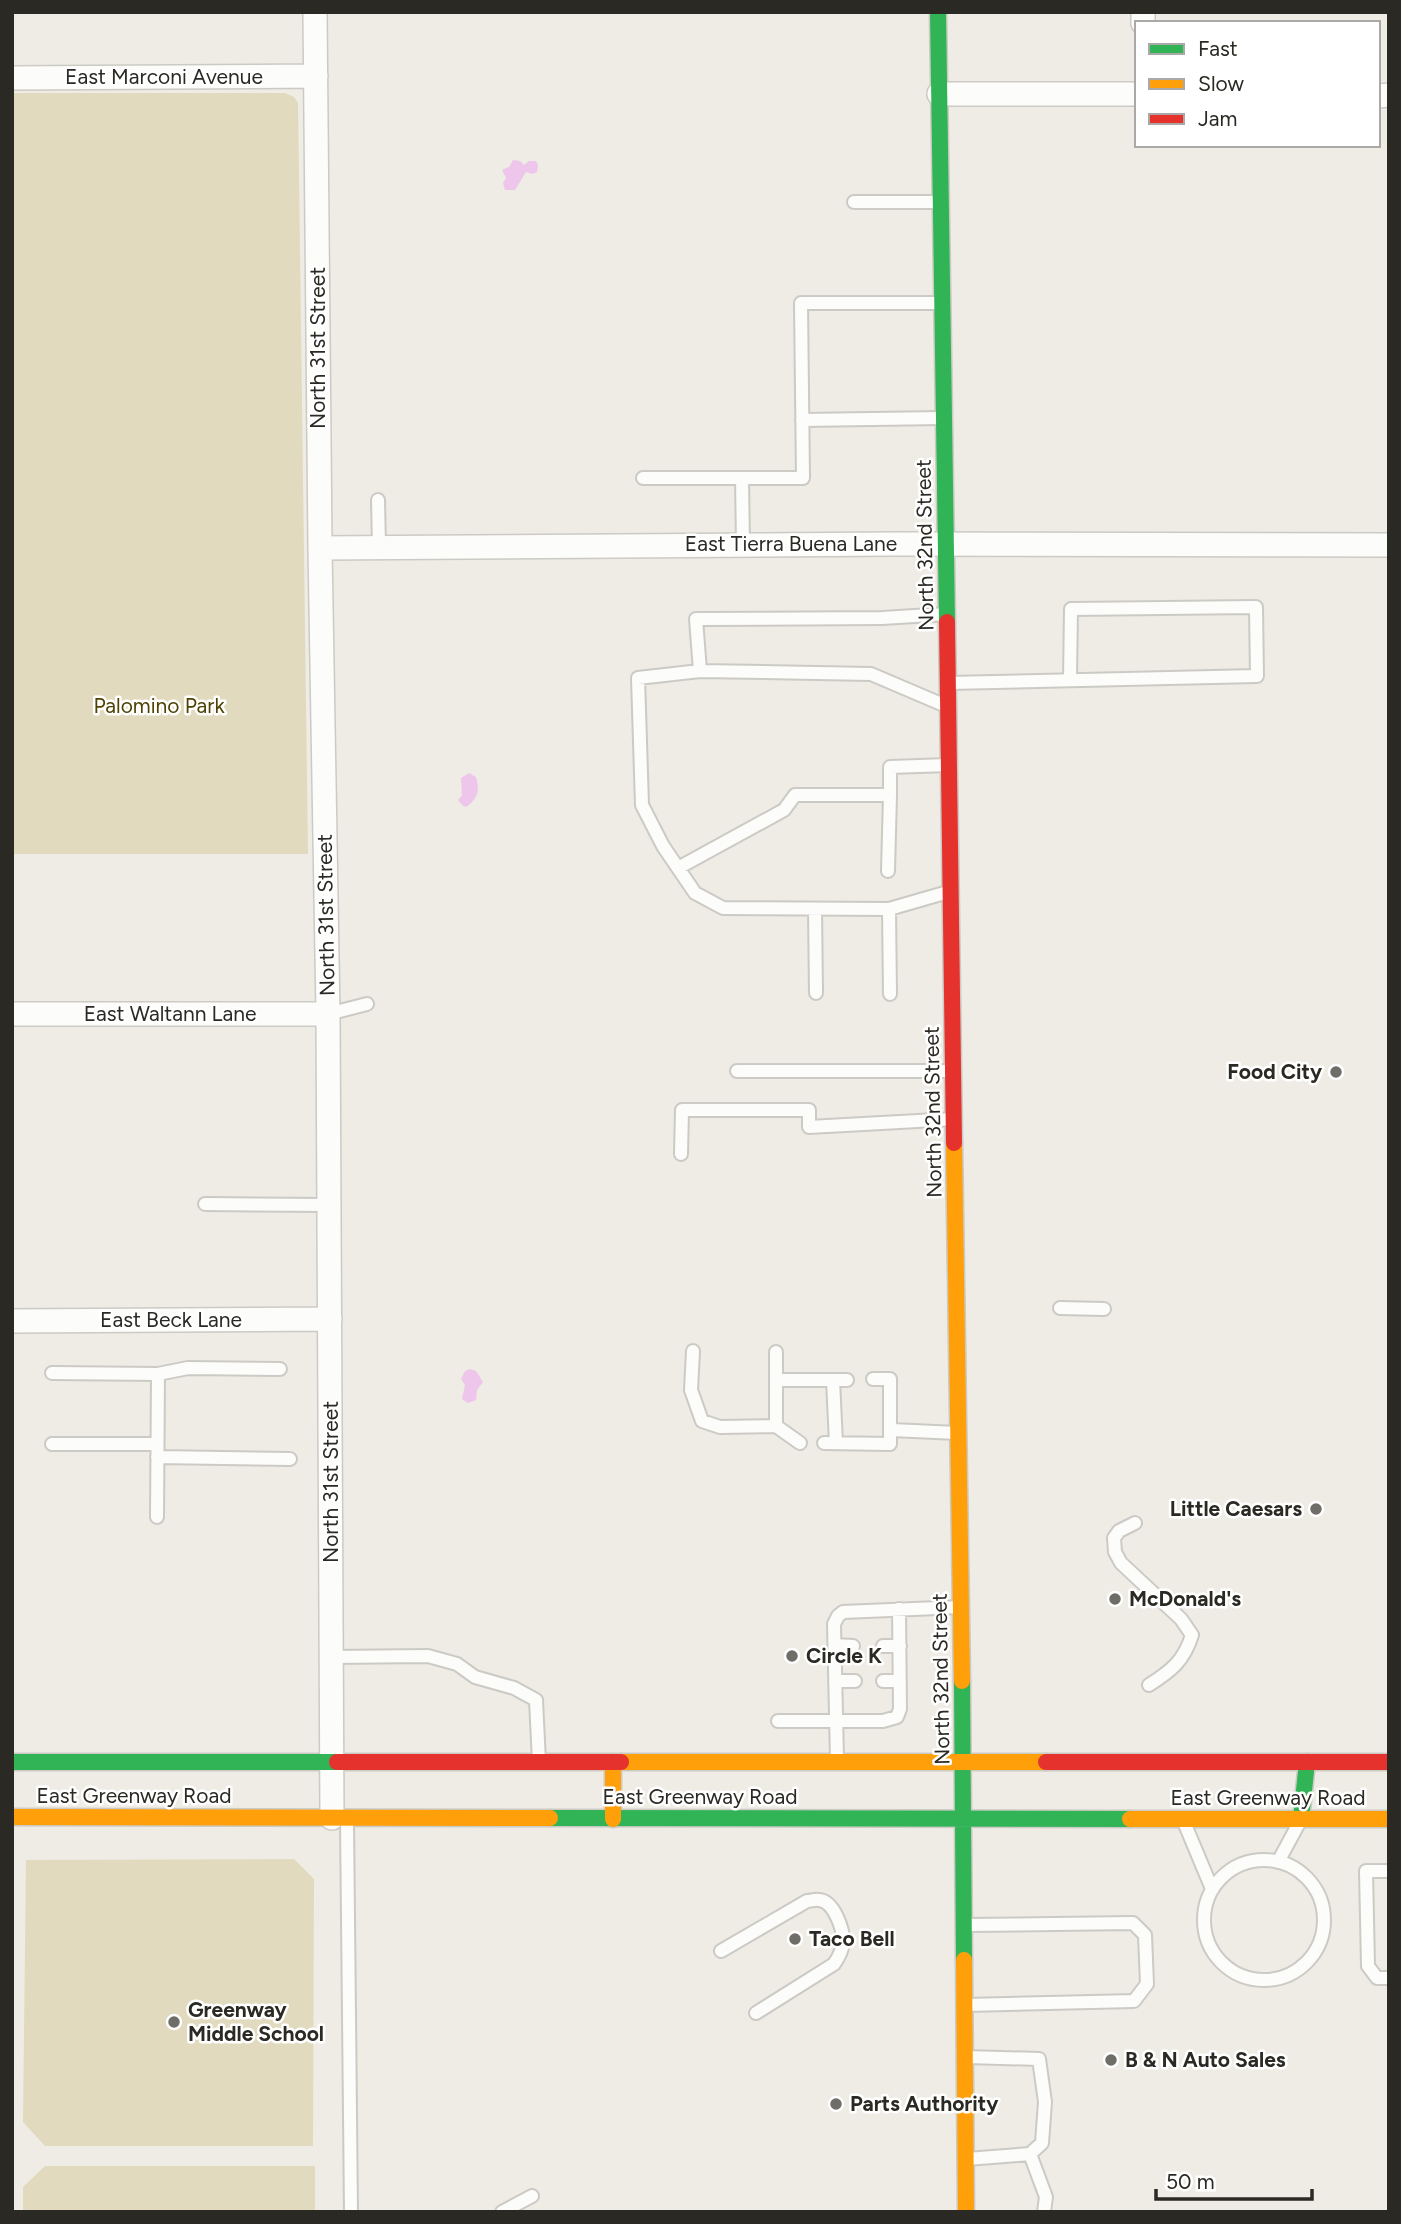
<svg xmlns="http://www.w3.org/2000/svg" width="1401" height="2224" viewBox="0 0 1401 2224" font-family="Figtree,sans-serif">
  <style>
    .green { fill: #e1dabf }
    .water { fill: #eec6eb }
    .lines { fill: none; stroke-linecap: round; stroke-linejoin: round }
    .lane-casing { stroke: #cccac4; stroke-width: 16 }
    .street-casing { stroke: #cccac4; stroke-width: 26 }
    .fast-casing { stroke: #cccac4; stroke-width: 19 }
    .slow-casing { stroke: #cccac4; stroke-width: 19 }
    .jam-casing { stroke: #cccac4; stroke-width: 19 }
    .lane { stroke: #fcfcfb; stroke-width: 12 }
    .street { stroke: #fcfcfb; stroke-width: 23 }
    .fast { stroke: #30b455; stroke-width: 16 }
    .slow { stroke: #ff9f0a; stroke-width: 16 }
    .jam { stroke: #e5322d; stroke-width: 16 }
    .poi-dot { fill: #6f6d67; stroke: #fff; stroke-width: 2.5 }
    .labels { text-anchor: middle; stroke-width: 5; stroke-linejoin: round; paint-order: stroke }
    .street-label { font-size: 21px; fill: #2a2923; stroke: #fff }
    .park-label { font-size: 21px; fill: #4f4304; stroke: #fff }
    .poi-label { font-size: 21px; font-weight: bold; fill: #2a2923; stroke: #fff; text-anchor: start }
  </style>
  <rect width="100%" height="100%" fill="#eeece4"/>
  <!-- green -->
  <path class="green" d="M12 93H285L294 97 298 103 308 854H12Z
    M294 1859 314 1879 313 2146H45L23 2122 26 1860Z
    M45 2166H315V2212H23V2187Z"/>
  <!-- water -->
  <path class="water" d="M513 160 520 161 524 165 529 161H536L538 165 537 172 532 174 526 172 515 190H505L503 183 506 178 502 170 509 167Z
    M469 773 476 777C480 790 478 799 466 807L462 805 458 800 462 795 461 778Z
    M470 1369 476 1371 483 1382 477 1390 476 1400 468 1403 462 1399 465 1385 461 1379 465 1371Z"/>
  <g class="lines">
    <defs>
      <path id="lane" d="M854 202H941
        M802 420 942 418
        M643 478H803L801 303H942
        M742 478 743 545
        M378 500 379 547
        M700 671 638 678 642 805 663 846 695 893 723 908 889 909
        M948 683 1257 676 1256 607 1071 609 1070 680
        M946 706 871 674 700 671 696 619 882 618 947 614
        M678 868 784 810 795 795H890V767L949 765
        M888 871 890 795
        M815 909 816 993
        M890 994 889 909 948 892
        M328 1014 367 1004
        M737 1071H953
        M681 1154 682 1110H809V1127L954 1119
        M205 1204 329 1205
        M1060 1308 1104 1309
        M693 1351 691 1390 702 1421 720 1427 776 1426
        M776 1352V1426L800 1443
        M52 1373 158 1374 157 1517
        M158 1374 188 1368 280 1369
        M776 1380H847
        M833 1380 836 1443
        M891 1430 958 1433
        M824 1443 890 1444V1379H873
        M52 1444H157
        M157 1457 290 1459
        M1135 1523 1119 1531 1114 1538 1115 1552 1121 1563 1181 1619 1192 1635C1184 1661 1171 1671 1149 1685
        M835 1645 853 1646
        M883 1646H900
        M332 1657 428 1656 457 1664 475 1677 514 1688 536 1700 539 1762
        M835 1681H855
        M883 1681H900
        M778 1721H883L897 1717 900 1709 899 1609
        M837 1759 834 1624 838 1616 843 1612 961 1607
        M347 1820 351 2212
        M1184 1822 1212 1889
        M1204 1920a60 60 0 1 1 120 0a60 60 0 1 1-120 0Z
        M1278 1862 1299 1823
        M1389 1871H1366L1368 1966 1377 1978H1389
        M721 1951 807 1901C811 1901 815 1899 819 1900 834 1901 844 1930 843 1943 842 1951 839 1957 834 1964L756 2013
        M965 2005 1134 2001 1147 1984 1145 1935 1133 1923 966 1925
        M966 2057 1039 2059 1045 2102 1042 2143 1030 2154 967 2159
        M1030 2154 1046 2197 1044 2212
        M502 2212 532 2196"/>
      <path id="street" d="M315 12 320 548 328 1014 332 1818
        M1143 23V12
        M12 78 316 76
        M939 94H1137
        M1378 96 1389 95
        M320 548 895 544 1389 545
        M12 1014H328
        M12 1321 330 1319"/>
      <path id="fast" d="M938 12 947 622
        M962 1681 964 1960
        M12 1762H337
        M550 1818 1130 1819
        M1301 1819 1307 1762"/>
      <path id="slow" d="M954 1143 962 1681
        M613 1762V1819
        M621 1762H1046
        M12 1817 550 1818
        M1130 1819H1389
        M964 1960 966 2212"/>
      <path id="jam" d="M947 622 954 1143
        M337 1762H621
        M1046 1762H1389"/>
    </defs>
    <!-- lane casing -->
    <use href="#lane" class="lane-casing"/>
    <!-- street casing -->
    <use href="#street" class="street-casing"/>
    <!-- fast casing -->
    <use href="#fast" class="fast-casing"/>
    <!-- slow casing -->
    <use href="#slow" class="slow-casing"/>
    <!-- jam casing -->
    <use href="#jam" class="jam-casing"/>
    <!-- lane -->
    <use href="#lane" class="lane"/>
    <!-- street -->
    <use href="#street" class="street"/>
    <!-- fast -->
    <use href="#fast" class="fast"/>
    <!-- slow -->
    <use href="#slow" class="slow"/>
    <!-- jam -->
    <use href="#jam" class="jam"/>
  </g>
  <!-- markers -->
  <g class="poi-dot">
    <circle cx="1336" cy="1072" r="7"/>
    <circle cx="1316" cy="1509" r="7"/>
    <circle cx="1115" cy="1599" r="7"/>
    <circle cx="792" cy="1656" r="7"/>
    <circle cx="795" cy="1939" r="7"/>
    <circle cx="174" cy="2022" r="7"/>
    <circle cx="1111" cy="2060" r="7"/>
    <circle cx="836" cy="2104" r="7"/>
  </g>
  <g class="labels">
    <!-- street labels -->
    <g class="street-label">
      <text x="164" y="84">East Marconi Avenue</text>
      <text transform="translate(318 348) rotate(-90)" y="7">North 31st Street</text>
      <text x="791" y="551">East Tierra Buena Lane</text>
      <text transform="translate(925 545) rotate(-91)" y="7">North 32nd Street</text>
      <text transform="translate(326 915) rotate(-91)" y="7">North 31st Street</text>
      <text x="170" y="1021">East Waltann Lane</text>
      <text transform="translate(933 1112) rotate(-91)" y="7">North 32nd Street</text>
      <text x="171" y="1327">East Beck Lane</text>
      <text transform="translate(331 1482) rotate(-90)" y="7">North 31st Street</text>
      <text transform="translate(941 1679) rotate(-91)" y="7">North 32nd Street</text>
      <text x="134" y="1803">East Greenway Road</text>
      <text x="700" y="1804">East Greenway Road</text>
      <text x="1268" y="1805">East Greenway Road</text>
    </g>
    <!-- park labels -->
    <g class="park-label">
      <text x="159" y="713">Palomino Park</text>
    </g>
    <!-- poi labels -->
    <g class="poi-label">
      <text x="1322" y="1079" text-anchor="end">Food City</text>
      <text x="1302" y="1516" text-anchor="end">Little Caesars</text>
      <text x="1129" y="1606">McDonald's</text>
      <text x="806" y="1663">Circle K</text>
      <text x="809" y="1946">Taco Bell</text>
      <text x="188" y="2017">Greenway<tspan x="188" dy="24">Middle School</tspan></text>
      <text x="1125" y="2067">B &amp; N Auto Sales</text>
      <text x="850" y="2111">Parts Authority</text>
    </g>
  </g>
  <!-- border -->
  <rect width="1401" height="2224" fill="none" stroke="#2a2923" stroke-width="28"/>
  <!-- legend -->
  <rect x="1135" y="21" width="245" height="126" fill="#ffffff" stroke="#aaa9a7" stroke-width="2"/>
  <rect x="1149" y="44" width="35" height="10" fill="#30b455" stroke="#aaa9a7" stroke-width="2"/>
  <text x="1198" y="56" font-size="21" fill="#2a2923">Fast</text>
  <rect x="1149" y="79" width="35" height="10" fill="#ff9f0a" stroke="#aaa9a7" stroke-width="2"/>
  <text x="1198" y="91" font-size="21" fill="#2a2923">Slow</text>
  <rect x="1149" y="114" width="35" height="10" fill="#e5322d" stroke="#aaa9a7" stroke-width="2"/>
  <text x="1198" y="126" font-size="21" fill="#2a2923">Jam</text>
  <!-- scale -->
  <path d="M1156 2189v10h156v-10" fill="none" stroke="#2a2923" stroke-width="3.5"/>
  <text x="1166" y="2189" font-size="21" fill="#2a2923" stroke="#ffffff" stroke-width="5" paint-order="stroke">50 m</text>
</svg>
